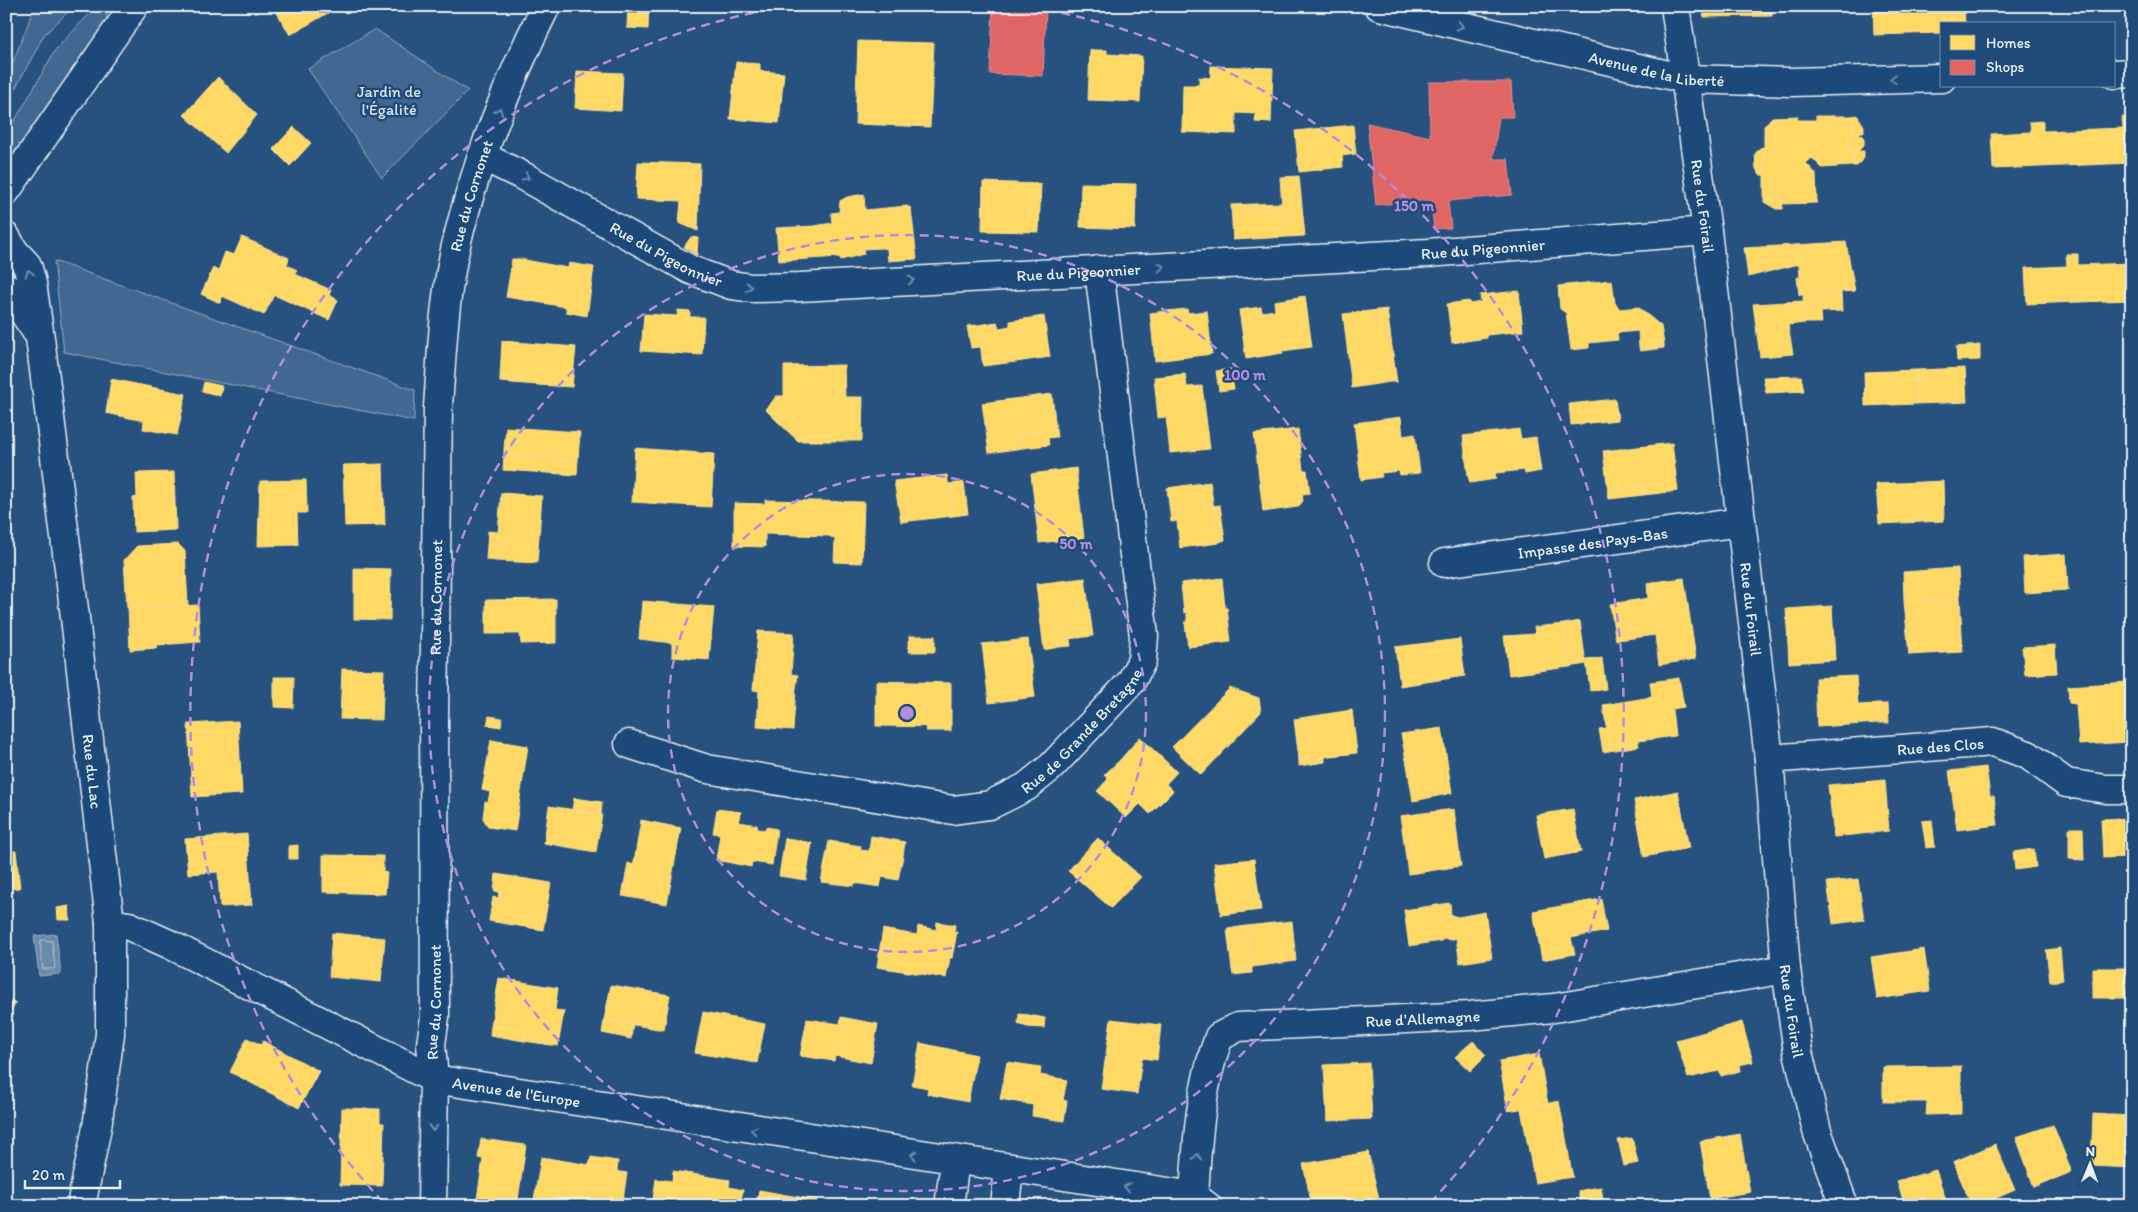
<svg xmlns="http://www.w3.org/2000/svg" width="2138" height="1212" viewBox="0 0 2138 1212" font-family="Itim,sans-serif">
  <style>
    .green { fill: #436891; stroke: #96acc4 }
    .water { fill: #6b8aaa; stroke: #9db3c9 }
    .homes { fill: #ffd966; stroke: #f8e092 }
    .shops { fill: #e06666; stroke: #e29092 }
    .lines { fill: none; stroke-linecap: round; stroke-linejoin: round }
    .shore { stroke: #b6c8d9; stroke-width: 1 }
    .minor-casing { stroke: #e8f1f8; stroke-width: 31 }
    .minor { stroke: #1f4a7a; stroke-width: 28 }
    .oneway { stroke: #6f8dac }
    .ring { fill: none; stroke: #b28edc; stroke-width: 2.5; stroke-dasharray: 9 6 }
    .labels { text-anchor: middle; stroke-width: 5; stroke-linejoin: round; paint-order: stroke }
    .street-label { font-size: 16px; fill: #e8f1f8; stroke: #1f4a7a }
    .park-label { font-size: 16px; fill: #d8e3ee; stroke: #1f4a7a }
    .centre { fill: #b28edc; stroke: #1f4a7a; stroke-width: 2.5 }
    .ring-label { font-size: 15px; text-anchor: middle; font-weight: bold; fill: #b28edc; stroke: #1f4a7a; stroke-width: 5; stroke-linejoin: round; paint-order: stroke }
  </style>
  <rect width="100%" height="100%" fill="#27517f"/>
  <filter id="ink" filterUnits="userSpaceOnUse"><feTurbulence type="fractalNoise" baseFrequency=".02" numOctaves="2"/><feDisplacementMap in="SourceGraphic" scale="10" xChannelSelector="R" yChannelSelector="G"/><feConvolveMatrix kernelMatrix="1 2 1 2 8 2 1 2 1" color-interpolation-filters="sRGB"/></filter>
  <g filter="url(#ink)">
    <!-- green -->
    <path class="green" d="M35 6H74L44 35 6 106V80Z
      M97 6H104L107 15 105 28 6 168V136L56 49Z
      M375 29 468 91 382 178 308 69Z
      M54 261 415 390 414 421 64 352Z"/>
    <!-- water -->
    <path class="water" d="M56 934 61 974 39 976 34 936Z"/>
    <!-- homes -->
    <path class="homes" d="M273 6H340L290 35Z
      M628 6H649L648 29 627 28Z
      M1702 6H1773L1772 16 1704 17Z
      M1873 6H1964L1965 24H1942V33L1874 35Z
      M858 41 934 43 930 127 855 124Z
      M1090 50H1107V54L1142 56 1140 102 1088 100Z
      M736 62 760 64V71L784 73 779 123 730 119Z
      M1211 66 1273 68 1271 123 1255 122 1256 114 1236 113V134L1182 132 1183 85H1210Z
      M577 71 623 73 621 111 575 108Z
      M218 77 257 115 226 153 184 115Z
      M1199 77 1211 78 1210 85H1199Z
      M1857 115 1864 126V132L1853 133 1852 116Z
      M1798 116 1797 120H1816V116H1852L1853 133H1849V151H1853V166L1822 168 1812 158 1806 163 1816 174 1817 203 1782 204V200L1764 199V126L1772 117Z
      M2122 117H2132V163L1993 169 1991 134 2031 132 2030 122 2043 121V131L2123 128Z
      M1353 125 1356 154 1342 156 1343 167 1299 172 1295 131Z
      M294 127 311 143 290 166 273 149Z
      M1849 133H1859L1864 138V145L1858 151H1849Z
      M1764 147V175H1760L1756 169 1755 154 1760 148Z
      M1853 151H1864V158L1857 166H1853Z
      M638 162 700 164 698 231 679 223 681 201 636 199Z
      M1299 176 1305 236 1233 240 1231 205 1254 204 1255 210 1282 208 1280 177Z
      M983 182 1041 184 1039 232 982 231Z
      M1081 183 1136 184 1135 229 1080 227Z
      M864 194 865 210 907 206 911 208 917 259 888 261 887 249 882 248 863 249 864 254 841 260 839 257 779 261 776 228 814 226 832 223 831 213 839 212 840 201 847 197Z
      M1764 199 1782 200 1783 209H1776L1764 202Z
      M1281 203 1282 208 1255 210 1254 204Z
      M242 237 289 258 287 265 297 270 295 274 331 290 329 295 338 300 329 320 274 295 264 315 222 296 220 303 201 294 213 268 218 271 225 252 234 255Z
      M691 237 698 238 697 255 684 247Z
      M1846 242 1855 291 1799 295 1797 277 1800 278 1799 264 1748 277 1744 248Z
      M2066 254H2078V265L2132 263V300L2027 304 2025 268 2067 266Z
      M512 259H520L517 273H510Z
      M520 259 568 268 569 263 594 267 587 316 566 312V307L506 297 510 273H517Z
      M1612 280 1615 303 1620 309 1638 307 1661 326 1664 344 1639 347 1638 331 1617 333 1618 340 1589 343V348L1571 350 1566 313 1560 309 1558 286Z
      M1519 291 1523 331 1487 335V338L1452 343 1447 304 1469 301 1470 304 1481 302 1480 295Z
      M1841 292 1842 311 1804 313 1803 295Z
      M1305 296 1312 347 1282 351 1283 353 1246 359 1239 310 1261 307 1262 312 1275 310 1274 301Z
      M1803 301 1805 323 1788 325 1793 354 1760 357 1753 304Z
      M1187 309 1188 313 1167 315 1166 311Z
      M1387 309 1393 354 1386 355 1390 382 1352 388 1343 314Z
      M678 310 690 311V317H704L702 355 641 351 644 314 677 316Z
      M1166 311 1167 315 1207 311 1212 354 1155 361 1150 313Z
      M1821 312 1822 323H1805L1804 313Z
      M1044 316 1050 357 1016 362 1015 355 982 359 978 325 997 322 999 328 1010 326V321Z
      M978 325 980 347 971 348 967 326Z
      M502 341 576 347 572 387 537 385 536 380 500 377Z
      M1664 344V348L1640 351 1639 347Z
      M1980 345V360L1957 361 1956 347Z
      M1393 354 1397 382H1390L1386 355Z
      M1015 355 1016 362 983 366 982 359Z
      M844 365 845 397H863L862 441H834L829 434H804L798 441 776 420 782 413 772 402 776 396H784V366Z
      M1965 368 1967 402 1917 404 1916 370Z
      M1231 369 1234 389 1219 391 1216 371Z
      M1916 370 1917 404 1865 406 1864 372Z
      M1185 374 1187 387 1202 386 1210 449 1170 453 1166 417 1158 418 1154 377Z
      M1801 376 1804 391 1766 393 1763 377Z
      M500 377 536 380 537 382V385L500 382Z
      M111 379 186 394 177 435 143 429 144 421 106 413Z
      M204 382 222 386 220 396 202 391Z
      M1052 394 1056 430 1022 434 1023 448 989 453 982 403Z
      M1615 399 1618 420 1571 425 1569 404Z
      M772 402 782 413 776 420 765 409Z
      M1401 417 1403 436 1415 434 1420 473 1400 475 1399 471 1381 473 1382 477 1361 480 1354 423Z
      M506 427 520 428 519 442H515L504 449Z
      M520 428 580 432 578 460 504 455V449L515 442H519Z
      M1298 429 1303 470H1307L1310 493 1302 494 1303 501 1298 507 1263 512 1254 434Z
      M1519 429 1521 439 1536 437 1541 471 1525 474 1524 470 1468 476 1463 436Z
      M1056 430 1057 437 1048 438 1049 445 1023 448 1022 434Z
      M804 434H829L834 441H798Z
      M1672 443 1678 491 1644 495 1643 486 1608 491 1603 451Z
      M635 448 714 454 711 507 632 502Z
      M504 455 578 460 577 475 503 470Z
      M383 464 385 525 345 526 343 465Z
      M1076 468 1084 538 1039 543 1031 474Z
      M174 472 176 530 134 532 133 498 137 497 136 473Z
      M1495 473 1496 479 1470 483 1468 476Z
      M947 475 953 516 901 522 894 481Z
      M306 480 307 513H297L298 545 258 546 260 481Z
      M1943 481 1944 521 1879 524 1876 484Z
      M964 482 968 514 953 516 949 484Z
      M1210 482 1219 543 1180 548 1175 504 1169 505 1167 488Z
      M1643 486 1644 495 1609 499 1608 491Z
      M501 493 542 496 537 563 496 561Z
      M765 500 864 502 862 563 834 562 835 539 829 536 765 534V547L734 546V503L765 504Z
      M1175 504 1177 521 1171 522 1169 505Z
      M1220 505 1225 540 1219 542 1213 506Z
      M488 531 498 532 496 561 486 560Z
      M178 544 185 551 188 605 127 608 124 560 137 546Z
      M2066 554 2068 590 2025 593 2023 557Z
      M354 568 391 569 390 620 354 619Z
      M1958 568 1960 598 1904 601 1903 572Z
      M1085 578 1093 636 1058 640 1059 647 1044 650 1036 584Z
      M1222 578 1225 608H1227L1231 642 1188 647 1185 623 1187 620V612L1184 613 1181 583Z
      M1684 578 1696 659 1659 665 1655 635 1626 639 1624 622 1613 624 1610 604 1656 597 1653 582Z
      M1653 582 1656 597 1648 598 1647 583Z
      M1960 598 1963 652 1909 655 1904 601Z
      M556 599V643L521 644 520 634H486V600Z
      M642 601 714 607 709 660 672 657V643L639 639Z
      M198 605 200 642 157 645V648L130 650 128 608Z
      M1832 606 1835 660 1789 663 1786 609Z
      M1580 621 1586 664 1569 667 1564 624Z
      M1624 622 1626 639 1616 640 1613 624Z
      M1564 624 1569 667 1509 675 1504 636 1535 634 1534 627Z
      M758 631 794 633 790 688H796L793 730 757 727 759 691 753 690Z
      M909 636H923V652H909Z
      M923 636H935V652H923Z
      M1028 639 1035 697 989 703 982 644Z
      M1070 639 1071 646 1059 647 1058 640Z
      M1460 639 1465 676 1400 686 1395 647Z
      M2055 645 2057 673 2025 675 2022 647Z
      M1602 658 1606 689 1590 691 1586 660Z
      M342 669 384 670 382 720 340 719Z
      M791 674 798 675 796 688H790Z
      M1856 676 1858 705 1877 704 1878 723 1817 727 1815 678Z
      M274 677H294L293 708 274 707Z
      M1679 678 1684 707 1672 709 1675 736 1609 745 1603 705 1652 697 1650 682Z
      M876 681 951 683V727L876 726Z
      M2128 682 2130 742 2079 745 2076 704 2069 703 2068 686Z
      M1230 688 1259 698 1261 712 1201 775 1172 747Z
      M1877 704H1888L1889 723H1878Z
      M1352 710 1357 753 1299 760 1294 719Z
      M489 716 502 718 501 727 487 725Z
      M238 721 242 794 192 797 188 724Z
      M925 726 951 727V731H926Z
      M1442 728 1452 793 1419 800 1413 764 1407 765 1401 734Z
      M1607 728 1609 745 1638 741 1639 746 1603 752 1599 729Z
      M1140 737 1177 772 1166 784 1173 791 1150 814 1140 804 1126 818 1097 791 1122 764 1119 761Z
      M491 740 528 746 515 831 488 827 483 818 485 801 488 802 490 792 482 790Z
      M1325 757V762L1299 766V760Z
      M1119 761 1122 764 1108 779 1104 775Z
      M1413 764 1419 800 1413 801 1407 765Z
      M1986 767 1990 796H1994L1998 825 1957 830 1949 771Z
      M1885 780 1889 831 1834 837 1828 785Z
      M1678 791 1689 848 1644 857 1634 800Z
      M574 798 602 802 601 814 572 810Z
      M549 806 602 814 596 852 544 843Z
      M717 809 741 812 739 822 757 825 758 829 764 830 766 827 777 829 772 865 752 862 751 867 716 860 720 834 713 833Z
      M1454 809 1461 866 1416 873 1410 834 1403 835 1400 816Z
      M1573 809 1581 852 1544 859 1536 815Z
      M2132 818V857L2103 858 2101 819Z
      M641 820 681 828 667 904 628 897Z
      M1932 820 1935 847 1926 848 1922 821Z
      M2069 828H2083L2084 860 2069 859Z
      M247 834 252 905 220 907 218 872 188 874 185 839Z
      M1410 834 1416 873 1408 874 1403 835Z
      M871 836 889 839 886 853 903 856 898 880 882 877 880 887 854 883V886L821 882 829 841 861 846 860 850 869 851Z
      M785 838 812 843 806 880 779 876Z
      M1098 838 1102 842 1086 860 1082 855Z
      M889 839 905 842 903 856 886 853Z
      M1102 842 1141 877 1111 908 1068 871 1082 855 1086 860Z
      M298 845V859H289V846Z
      M2034 849 2036 867 2015 870 2013 852Z
      M6 851H16L20 888 6 889Z
      M323 855 383 856V872L387 873 385 894 323 892Z
      M1254 859 1261 910 1221 915 1214 863Z
      M628 863 634 865 628 897 622 896Z
      M496 874 551 883 543 930 489 921 493 897 498 898 499 892 494 891Z
      M1858 879 1864 920 1833 924 1827 882Z
      M1601 899 1607 931 1571 938 1575 954 1542 960 1533 911Z
      M1450 903 1451 915 1458 917 1485 912 1492 958 1460 963 1456 938 1449 940 1445 938 1441 941 1409 946 1404 910Z
      M69 906 70 920H58L57 908Z
      M1292 921 1296 961 1252 967 1246 926Z
      M937 922 955 925 954 932H957L952 958H950L946 978 877 967 880 947 889 949 893 931 917 935 918 926 936 930Z
      M1246 926 1252 967 1232 970 1227 929Z
      M883 929 893 931 889 949 880 947Z
      M332 933 385 938 381 982 329 977Z
      M2060 948 2063 980 2050 982 2046 950Z
      M1924 949 1930 991 1877 999 1871 957Z
      M1252 967V973L1233 975 1232 970Z
      M2092 968H2132V998H2092Z
      M499 978 558 988 555 1010 564 1011 558 1046 524 1041 525 1031 491 1026Z
      M611 985 670 995 664 1030 604 1020Z
      M6 998 16 1003 6 1020Z
      M703 1012 765 1024 757 1063 695 1053Z
      M1019 1014 1029 1015 1027 1027 1018 1024Z
      M1029 1015 1045 1018 1044 1028 1027 1027Z
      M841 1017 878 1024 871 1063 835 1056 834 1061 800 1056 807 1019 840 1024Z
      M1111 1019 1161 1025 1157 1060 1142 1058 1137 1094 1101 1089Z
      M604 1020 633 1024 631 1039 602 1033Z
      M1742 1022 1753 1062 1739 1065 1740 1071 1721 1076 1719 1071 1688 1078 1676 1040Z
      M491 1026 525 1031 524 1041 490 1035Z
      M247 1038 261 1045 263 1041 319 1071 299 1108 230 1072Z
      M1473 1041 1486 1055 1470 1071 1455 1057Z
      M920 1043 977 1055 968 1102 927 1094 928 1088 912 1085Z
      M1539 1054 1548 1104 1508 1111 1499 1061Z
      M1007 1062 1041 1067 1040 1075 1067 1080 1063 1100 1067 1101 1064 1121 1032 1116 1033 1105 1000 1099Z
      M1369 1063 1372 1119 1327 1121 1324 1065Z
      M1961 1066V1114L1926 1115 1927 1102H1883V1067Z
      M1559 1101 1568 1149 1559 1151 1562 1164 1570 1163 1573 1177 1535 1183 1521 1109Z
      M342 1108 380 1109V1123H384L382 1186 340 1185Z
      M2093 1114 2132 1116V1168L2091 1166Z
      M2053 1125 2072 1172 2034 1187 2016 1137Z
      M1740 1134 1750 1192 1710 1199 1700 1141Z
      M1632 1138 1638 1163 1624 1166 1618 1140Z
      M481 1139 526 1145 517 1206H476L483 1159 478 1158Z
      M1995 1144 2015 1190 1978 1206H1972L1953 1162Z
      M1568 1149 1570 1163 1562 1164 1559 1151Z
      M1368 1152 1380 1203 1367 1206H1346L1345 1201 1312 1206 1303 1164Z
      M541 1157 590 1165 589 1167 627 1173 622 1206H584L551 1201 550 1206H533Z
      M591 1157 618 1161 617 1171 589 1167Z
      M1936 1170 1948 1206H1905L1897 1181Z
      M673 1171 730 1180 729 1187 743 1190 740 1206H652L656 1179 672 1181Z
      M1601 1187 1603 1199 1591 1202 1588 1189Z
      M1588 1189 1591 1206H1581L1578 1191Z
      M759 1190 787 1195V1200L758 1195Z
      M758 1195 787 1200V1195L817 1200 816 1206H756Z"/>
    <!-- shops -->
    <path class="shops" d="M993 6 1046 8 1043 76 990 74Z
      M1429 82H1511L1513 117H1499L1493 159H1508L1512 195 1448 201 1451 228 1434 229 1431 200 1376 205 1367 123 1430 137Z"/>
    <g class="lines">
      <!-- shore -->
      <path class="shore" d="M42 940 52 941 55 967 54 969H43L40 943Z"/>
      <defs>
        <g id="minor">
          <path id="s1" d="M1379 6 1685 79 1791 82 1942 78"/>
          <path id="s2" d="M1675 6 1707 231 1769 759 1786 969 1798 1052 1817 1131 1844 1206"/>
          <path d="M2114 74 2132 73"/>
          <path id="s3" d="M482 156 521 175 691 270 731 285 752 288 800 287 1428 253 1707 231"/>
          <path d="M6 191 134 6"/>
          <path id="s4" d="M6 237 14 251 27 265 32 283 40 338 74 609 110 923V1034L97 1127 81 1206"/>
          <path d="M6 287 36 331"/>
          <path id="s5" d="M1444 563 1741 522"/>
          <path id="s6" d="M629 744 707 769 953 810 990 805 1026 787 1051 767 1131 682 1142 660 1144 636 1099 270"/>
          <path id="s7" d="M1769 759 1993 742 2028 755 2066 783 2106 789H2132"/>
          <path id="s8" d="M110 923 129 926 169 944 434 1079 1194 1196 1207 1206"/>
          <path id="s9" d="M1194 1196C1197 1143 1200 1087 1219 1037L1238 1027 1470 1016 1554 1008 1786 969"/>
          <path id="s10" d="M432 1206 434 1079 431 1044 435 1017 434 719 438 407C442 351 444 292 458 237 478 157 509 80 546 6"/>
          <path d="M949 1206 955 1161"/>
          <path d="M1005 1206 1009 1169"/>
        </g>
      </defs>
      <!-- minor casing -->
      <use href="#minor" class="minor-casing"/>
      <!-- minor -->
      <use href="#minor" class="minor"/>
    </g>
    <!-- one-way arrows -->
    <defs><path id="oneway-chevron" d="M-2-3.5L2.5 0L-2 3.5" fill="none" stroke-width="1.6" stroke-linecap="round" stroke-linejoin="round" transform="scale(1.25)"/></defs>
    <g class="oneway">
      <use href="#oneway-chevron" transform="translate(1460 26) rotate(14)"/>
      <use href="#oneway-chevron" transform="translate(1893 79) rotate(178)"/>
      <use href="#oneway-chevron" transform="translate(499 111) rotate(-68)"/>
      <use href="#oneway-chevron" transform="translate(526 177) rotate(28)"/>
      <use href="#oneway-chevron" transform="translate(1161 267) rotate(-3)"/>
      <use href="#oneway-chevron" transform="translate(29 273) rotate(-107)"/>
      <use href="#oneway-chevron" transform="translate(911 280) rotate(-4)"/>
      <use href="#oneway-chevron" transform="translate(749 287) rotate(5)"/>
      <use href="#oneway-chevron" transform="translate(433 1128) rotate(91)"/>
      <use href="#oneway-chevron" transform="translate(754 1130) rotate(-171)"/>
      <use href="#oneway-chevron" transform="translate(914 1155) rotate(-171)"/>
      <use href="#oneway-chevron" transform="translate(1197 1157) rotate(-85)"/>
      <use href="#oneway-chevron" transform="translate(1127 1187) rotate(-171)"/>
    </g>
  </g>
  <!-- distance rings -->
  <g class="ring">
    <circle cx="907" cy="713" r="239"/>
    <circle cx="907" cy="713" r="478"/>
    <path d="M383 1202A717 717 0 0 1 782 7M1032 7A717 717 0 0 1 1431 1202"/>
  </g>
  <g class="labels">
    <!-- street labels -->
    <g class="street-label">
      <text dy="6" stroke="none"><textPath href="#s1" startOffset="285">Avenue de la Liberté</textPath></text>
      <text dy="6" stroke="none"><textPath href="#s10" startOffset="1014">Rue du Cornonet</textPath></text>
      <text dy="6" stroke="none"><textPath href="#s2" startOffset="202">Rue du Foirail</textPath></text>
      <text dy="6" stroke="none"><textPath href="#s3" startOffset="1034">Rue du Pigeonnier</textPath></text>
      <text dy="6" stroke="none"><textPath href="#s3" startOffset="209">Rue du Pigeonnier</textPath></text>
      <text dy="6" stroke="none"><textPath href="#s3" startOffset="629">Rue du Pigeonnier</textPath></text>
      <text dy="6" stroke="none"><textPath href="#s5" startOffset="150">Impasse des Pays-Bas</textPath></text>
      <text dy="6" stroke="none"><textPath href="#s10" startOffset="609">Rue du Cornonet</textPath></text>
      <text dy="6" stroke="none"><textPath href="#s2" startOffset="608">Rue du Foirail</textPath></text>
      <text dy="6" stroke="none"><textPath href="#s6" startOffset="488">Rue de Grande Bretagne</textPath></text>
      <text dy="6" stroke="none"><textPath href="#s7" startOffset="172">Rue des Clos</textPath></text>
      <text dy="6" stroke="none"><textPath href="#s4" startOffset="546">Rue du Lac</textPath></text>
      <text dy="6" stroke="none"><textPath href="#s10" startOffset="204">Rue du Cornonet</textPath></text>
      <text dy="6" stroke="none"><textPath href="#s2" startOffset="1012">Rue du Foirail</textPath></text>
      <text dy="6" stroke="none"><textPath href="#s9" startOffset="368">Rue d'Allemagne</textPath></text>
      <text dy="6" stroke="none"><textPath href="#s8" startOffset="444">Avenue de l'Europe</textPath></text>
    </g>
    <!-- park labels -->
    <g class="park-label">
      <text x="389" y="97">Jardin de<tspan x="389" dy="18">l'Égalité</tspan></text>
    </g>
  </g>
  <circle cx="907" cy="713" r="8" class="centre"/>
  <g class="ring-label">
    <text x="1414" y="211">150 m</text>
    <text x="1245" y="380">100 m</text>
    <text x="1076" y="549">50 m</text>
  </g>
  <!-- margin -->
  <rect width="2138" height="1212" fill="none" stroke="#1f4a7a" stroke-width="25"/>
  <rect x="12" y="12" width="2113" height="1187" fill="none" stroke="#e8f1f8" stroke-width="2" filter="url(#ink)"/>
  <!-- legend -->
  <rect x="1940" y="22" width="175" height="65" fill="#1f4a7a" stroke="#6f8dac"/>
  <rect x="1950" y="35" width="25" height="15" fill="#ffd966" stroke="#6f8dac"/>
  <text x="1986" y="48" font-size="15" fill="#e8f1f8">Homes</text>
  <rect x="1950" y="60" width="25" height="15" fill="#e06666" stroke="#6f8dac"/>
  <text x="1986" y="72" font-size="15" fill="#e8f1f8">Shops</text>
  <!-- north arrow -->
  <g transform="translate(2090 1164) rotate(1)" stroke="#1f4a7a" stroke-width="4" paint-order="stroke">
  <path d="M0-4L9 19L0 12L-9 19Z" fill="#e8f1f8"/>
  <text y="-8" font-size="14" font-weight="bold" text-anchor="middle" fill="#e8f1f8">N</text>
  </g>
  <!-- scale -->
  <path d="M25 1180v8h95v-8" fill="none" stroke="#e8f1f8" stroke-width="2.5"/>
  <text x="32" y="1180" font-size="15" fill="#e8f1f8" stroke="#1f4a7a" stroke-width="4" paint-order="stroke">20 m</text>
</svg>
